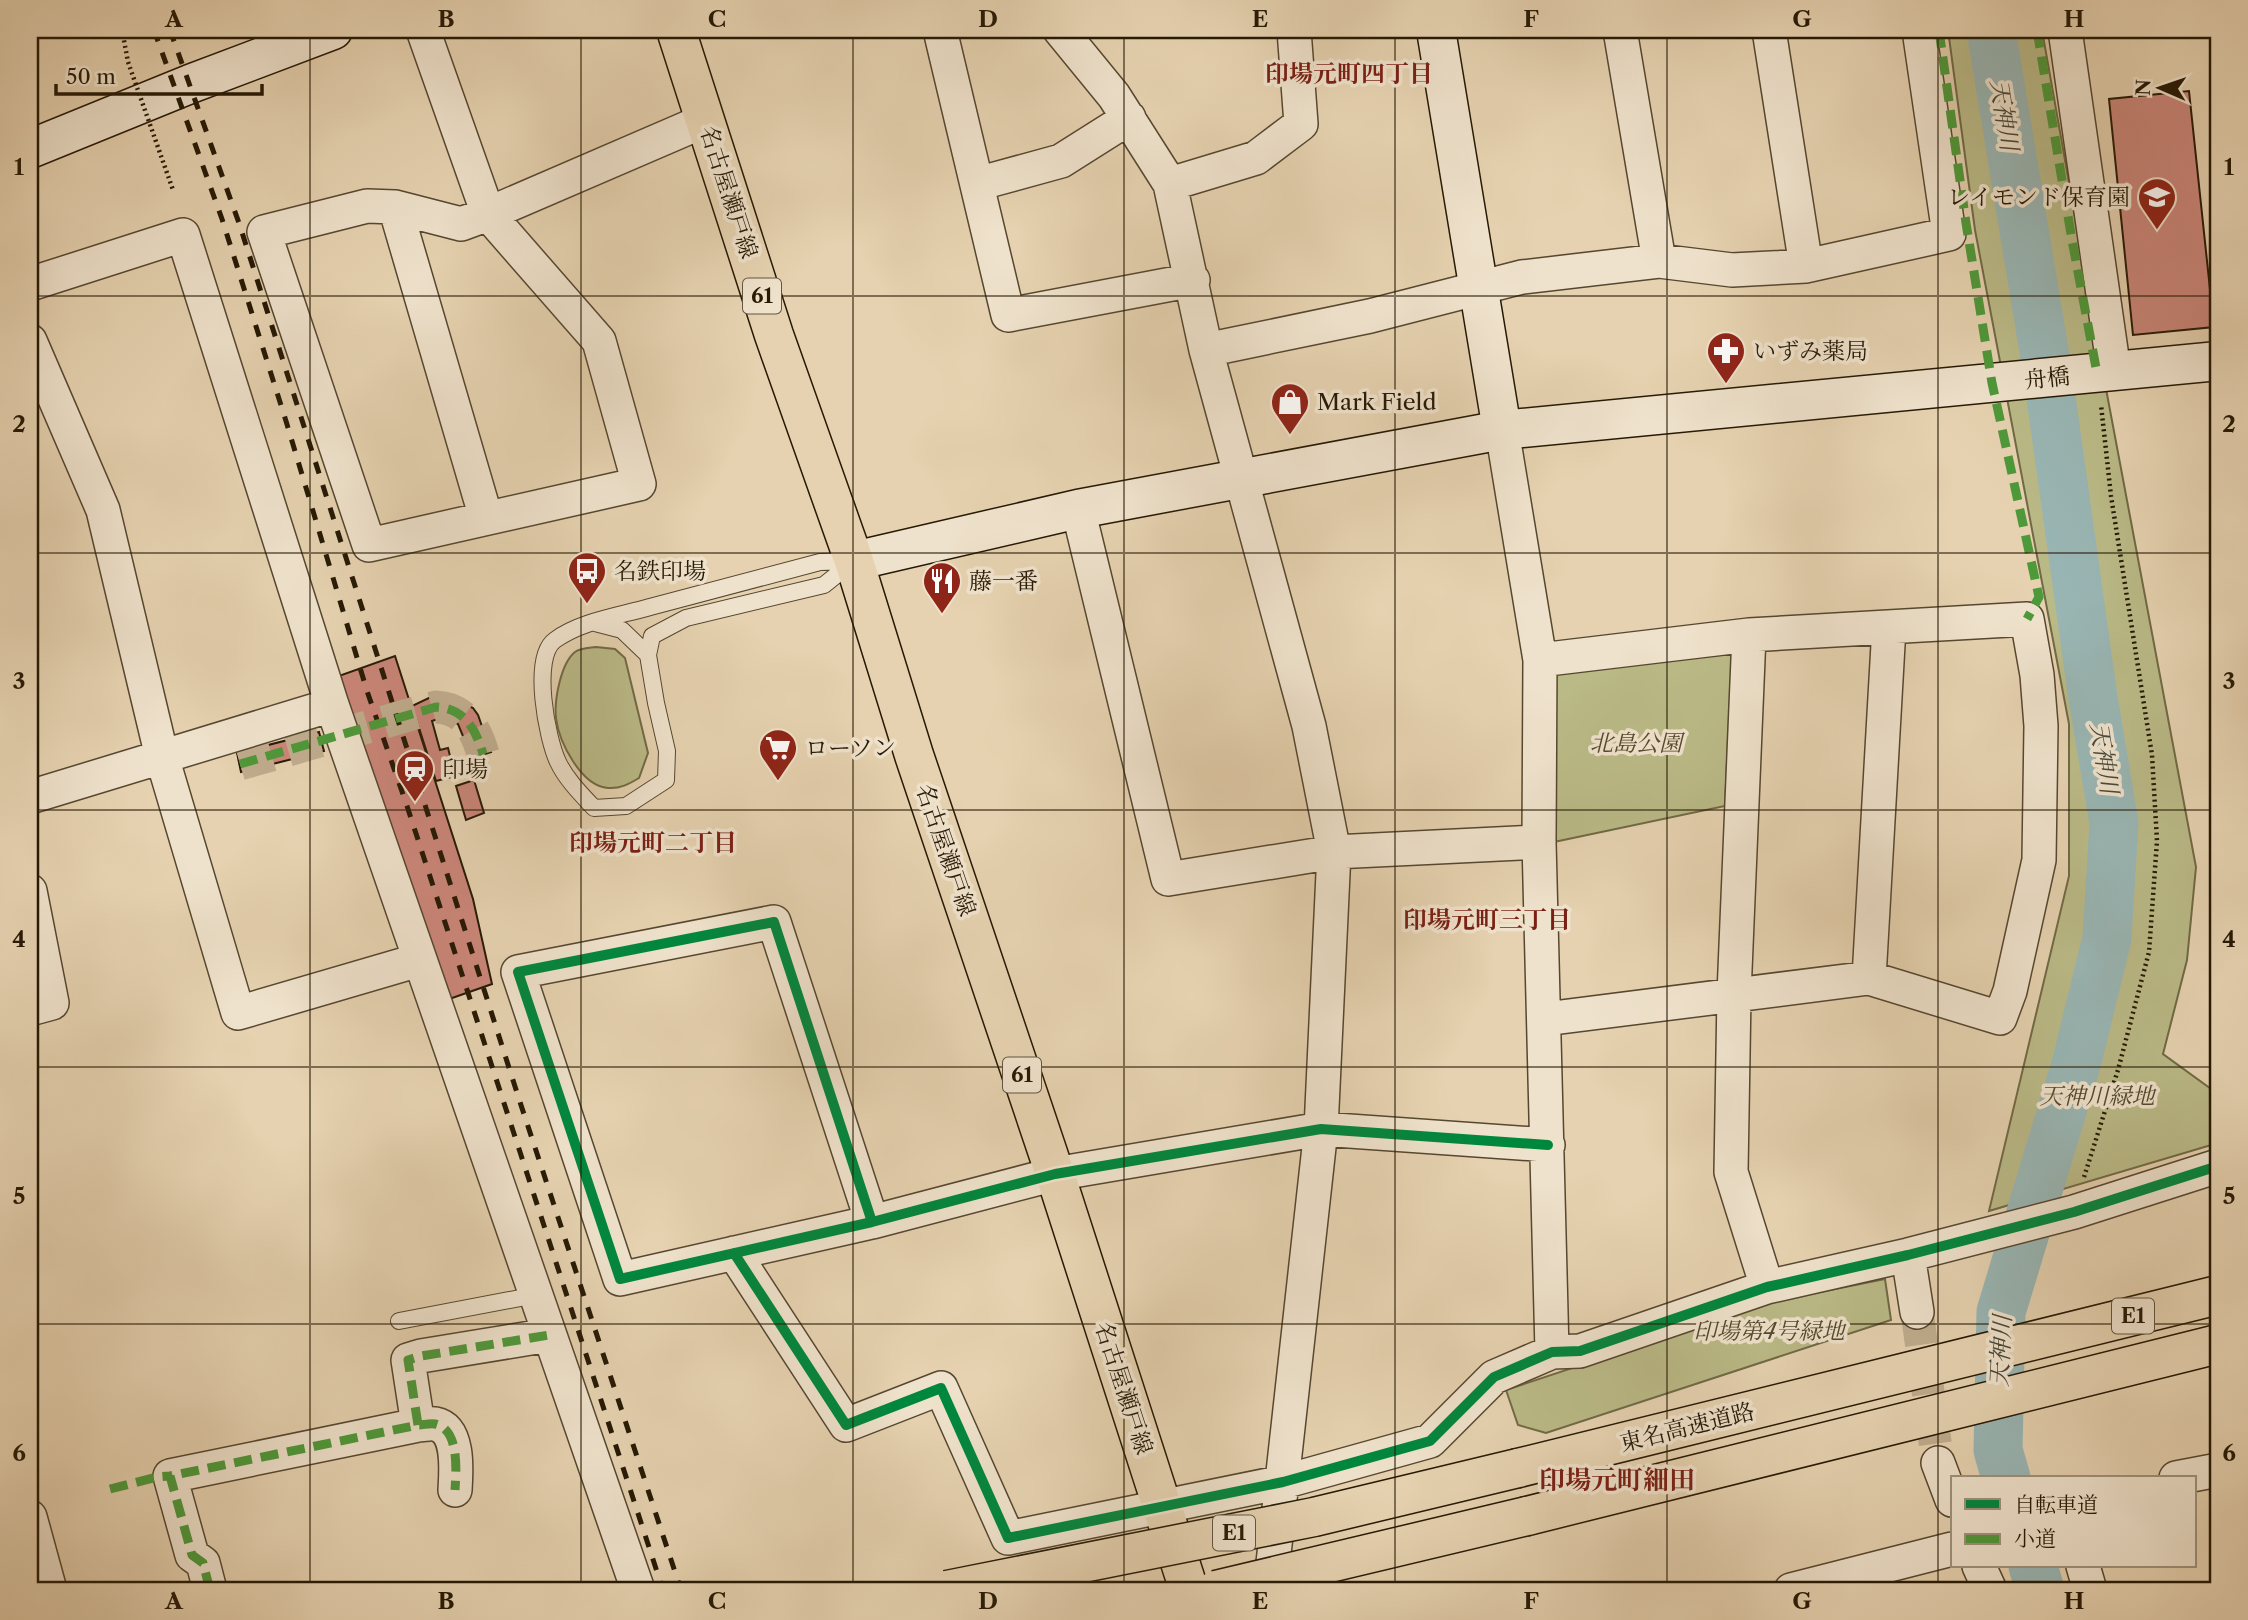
<svg xmlns="http://www.w3.org/2000/svg" width="2248" height="1620" viewBox="0 0 2248 1620" font-family="'Libre Caslon Text','Noto Serif JP',serif">
  <style>
    .green { fill: #baba87; stroke: #706a46; stroke-width: 2 }
    .lines { fill: none; stroke-linecap: round; stroke-linejoin: round }
    .river { stroke: #99b6b4; stroke-width: 49 }
    .building { fill: #cb867a; stroke: #261905; stroke-width: 2 }
    .street-tunnel { stroke: #c0ad8e; stroke-width: 33; stroke-dasharray: 33 17; stroke-linecap: butt }
    .lane-casing { stroke: #564730; stroke-width: 18 }
    .street-casing { stroke: #564730; stroke-width: 36 }
    .secondary-casing { stroke: #261905; stroke-width: 41 }
    .primary-casing { stroke: #261905; stroke-width: 41 }
    .highway-casing { stroke: #261905; stroke-width: 41 }
    .path { stroke: #261905; stroke-width: 4.5; stroke-dasharray: 2 3.5; stroke-linecap: butt }
    .lane { stroke: #efe2cc; stroke-width: 16 }
    .street { stroke: #efe2cc; stroke-width: 33 }
    .secondary { stroke: #efe2cc; stroke-width: 38 }
    .primary { stroke: #e6d2b0; stroke-width: 38 }
    .highway { stroke: #e6d2b0; stroke-width: 38 }
    .rail { stroke: #261905; stroke-width: 5; stroke-dasharray: 12 12; stroke-linecap: butt }
    .highway-bridge-casing { stroke: #261905; stroke-width: 41; stroke-linecap: butt }
    .path-bridge { stroke: #261905; stroke-width: 4.5; stroke-dasharray: 2 3.5; stroke-linecap: butt }
    .highway-bridge { stroke: #e6d2b0; stroke-width: 38 }
    .quiet { stroke: #4e993a; stroke-width: 9; stroke-dasharray: 18 9; stroke-linecap: butt }
    .cycleway-casing { stroke: #efe2cc; stroke-width: 15 }
    .cycleway { stroke: #00873e; stroke-width: 10 }
    .grid { fill: none; stroke: #261905; stroke-width: 2; stroke-opacity: 0.55 }
    .labels { text-anchor: middle; stroke-width: 7; stroke-linejoin: round; paint-order: stroke }
    .shield { fill: #efe2cc; stroke: #625541; stroke-width: 2 }
    .shield-label { font-size: 21px; font-weight: bold; fill: #261905 }
    .street-label { font-size: 23px; fill: #261905; stroke: #efe2cc }
    .poi-label { font-size: 23px; fill: #261905; stroke: #efe2cc; text-anchor: start }
    .park-label { font-size: 23px; font-style: italic; fill: #52492c; stroke: #efe2cc }
    .neighbourhood-label { font-size: 24px; font-weight: bold; fill: #7a1f14; stroke: #efe2cc }
    .water-label { font-size: 24px; font-style: italic; fill: #48483a; stroke: #efe2cc }
    .quarter-label { font-size: 26px; font-weight: bold; fill: #7a1f14; stroke: #efe2cc }
    .neatline { fill: none; stroke: #261905; stroke-width: 2.5 }
    .grid-label { font-size: 23px; text-anchor: middle; font-weight: bold; fill: #261905 }
  </style>
  <rect width="100%" height="100%" fill="#e6d2b0"/>
  <filter id="stains"><feTurbulence type="fractalNoise" baseFrequency=".00286" numOctaves="4"/><feColorMatrix values="0 0 0 0 .2 0 0 0 0 .09 0 0 0 0 .02 0 0 0 .5 -.17"/></filter>
  <radialGradient id="worn" r=".72"><stop offset=".6" stop-color="#630" stop-opacity="0"/><stop offset="1" stop-color="#630" stop-opacity=".3"/></radialGradient>
  <!-- green -->
  <path class="green" d="M1948 30H2042L2097 341 2196 867 2187 960 2163 1054 2218 1094V1143L1989 1211 2069 876V724L1975 230Z
    M596 647 615 649 625 658 648 753 639 778C629 784 620 789 608 788 581 786 559 742 556 718 554 700 561 663 575 652 581 648 590 648 596 647Z
    M1732 654 1725 806 1554 842 1553 670Z
    M1885 1279 1891 1320 1546 1433 1518 1425 1506 1390 1771 1302Z"/>
  <g class="lines">
    <!-- river -->
    <path class="river" d="M1991 30 2047 369 2093 698 2114 823 2107 938 2077 1061 2001 1312 1998 1450 2006 1478
      M2033 1566 2040 1590"/>
  </g>
  <!-- building -->
  <path class="building" d="M2189 91 2214 327 2133 335 2109 99Z
    M395 656 473 899 492 984 438 1003 333 678Z
    M448 695 473 708 478 715 491 752 472 758 458 724 444 717 432 721 440 750 448 748 455 776 436 781 412 706 433 696Z
    M319 732 324 751 241 772 237 753Z
    M474 780 484 813 466 820 456 786Z"/>
  <g class="lines">
    <!-- street-tunnel -->
    <path class="street-tunnel" d="M240 764 436 707C464 708 476 729 483 754
      M1917 1312 1938 1463"/>
    <defs>
      <path id="lane" d="M854 561 824 585 686 618 652 636 648 655 656 703 667 751 666 780 626 806 594 808C581 794 566 779 558 762 547 739 531 657 555 640 581 621 619 616 650 607 706 592 763 577 820 562Z
        M595 623 622 630 648 655
        M399 1321 536 1295"/>
      <path id="street" d="M423 30 488 214 599 341 639 484 369 545 264 232 367 206 395 207 461 224 488 214 706 120
        M940 30 1008 315 1193 280
        M1060 30 1114 96 1170 184 1206 350 1309 726 1334 852 1321 1129 1270 1590
        M1620 30 1659 261
        M1769 30 1806 266
        M2065 30 2114 371
        M977 184 1061 161 1129 118
        M1170 184 1256 158 1301 124 1294 30
        M395 207 486 518
        M30 284 183 235 332 705 638 1590
        M30 341 103 510 162 757 238 1013 419 960
        M1206 350 1370 316 1522 277 1659 261 1732 270 1806 266 1949 234 1919 30
        M1502 430 1540 660 1539 842 1552 1352
        M1078 509 1168 879 1334 852 1539 842
        M1749 635 1734 994 1731 1172 1767 1287
        M1540 660 1749 635 2027 619 2037 675 2041 726 2039 860 2010 991 2000 1018 1869 978 1545 1019
        M30 797 332 705
        M30 891 52 1003 30 1009
        M1869 978 1889 627
        M872 1222 774 922 518 972 620 1279 872 1222 1055 1174 1321 1129 1548 1145
        M734 1253 846 1425 941 1388 1008 1538 1283 1482 1430 1441 1494 1377 1552 1352 1580 1351 1767 1287 1908 1255 2074 1212 2218 1166
        M1908 1255 1917 1312
        M418 1425 408 1360 421 1356 549 1335
        M1938 1463 1952 1500
        M2176 1478 2218 1470
        M30 1517 50 1590
        M1979 1566 1990 1590
        M2083 1566 2090 1590
        M210 1590 203 1563 192 1555 170 1476 418 1425C423 1425 430 1423 435 1424 460 1429 456 1472 455 1490
        M1791 1590 1952 1549"/>
      <path id="secondary" d="M1436 30 1502 430
        M30 149 190 84 333 30
        M854 561 1078 509 1502 430 2218 361"/>
      <path id="primary" d="M676 30 774 335 854 561 914 755 1055 1174 1189 1590"/>
      <path id="highway" d="M1518 1468 2218 1295
        M1527 1516 2218 1344"/>
    </defs>
    <!-- lane casing -->
    <use href="#lane" class="lane-casing"/>
    <!-- street casing -->
    <use href="#street" class="street-casing"/>
    <!-- secondary casing -->
    <use href="#secondary" class="secondary-casing"/>
    <!-- primary casing -->
    <use href="#primary" class="primary-casing"/>
    <!-- highway casing -->
    <use href="#highway" class="highway-casing"/>
    <!-- path -->
    <path class="path" d="M2084 1177 2118 1070 2149 952 2157 841 2152 755 2111 496 2101 405"/>
    <!-- lane -->
    <use href="#lane" class="lane"/>
    <!-- street -->
    <use href="#street" class="street"/>
    <!-- secondary -->
    <use href="#secondary" class="secondary"/>
    <!-- primary -->
    <use href="#primary" class="primary"/>
    <!-- highway -->
    <use href="#highway" class="highway"/>
    <!-- rail -->
    <path class="rail" d="M154 30 222 219 286 421 367 691 407 806 663 1590
      M170 30 239 223 519 1099 681 1590"/>
    <defs>
      <path id="highway-bridge" d="M947 1590 1314 1517 1518 1468
        M1216 1590 1527 1516"/>
    </defs>
    <!-- highway-bridge casing -->
    <use href="#highway-bridge" class="highway-bridge-casing"/>
    <!-- path-bridge -->
    <path class="path-bridge" d="M123 35 128 62 173 190"/>
    <!-- highway-bridge -->
    <use href="#highway-bridge" class="highway-bridge"/>
    <!-- quiet -->
    <path class="quiet" d="M1939 30 1966 223 1992 383 2039 597 2027 619
      M2037 30 2072 240 2097 373
      M240 764 436 707C464 708 476 729 483 754
      M418 1425 408 1360 421 1356 549 1335
      M110 1489 157 1477 170 1476
      M210 1590 203 1563 192 1555 170 1476 418 1425C423 1425 430 1423 435 1424 460 1429 456 1472 455 1490"/>
    <defs>
      <path id="cycleway" d="M872 1222 774 922 518 972 620 1279 872 1222 1055 1174 1321 1129 1548 1145
        M734 1253 846 1425 941 1388 1008 1538 1283 1482 1430 1441 1494 1377 1552 1352 1580 1351 1767 1287 1908 1255 2074 1212 2218 1166"/>
    </defs>
    <!-- cycleway casing -->
    <use href="#cycleway" class="cycleway-casing"/>
    <!-- cycleway -->
    <use href="#cycleway" class="cycleway"/>
  </g>
  <!-- grid -->
  <path class="grid" d="M310 30V1590M581 30V1590M853 30V1590M1124 30V1590M1395 30V1590M1667 30V1590M1938 30V1590M30 296H2218M30 553H2218M30 810H2218M30 1067H2218M30 1324H2218"/>
  <!-- icons -->
  <defs>
    <symbol id="school-pin" viewBox="-11 -11 22 30"><path d="M0 17L-7.5 6A9.5 9.5 0 1 1 7.5 6Z" fill="#8f2418" stroke="#efe2cc"/><path d="M0-5L7-2L0 1L-7-2ZM-4 1L0 2.5L4 1V4Q0 6-4 4Z" fill="#fff"/></symbol>
    <symbol id="pharmacy-pin" viewBox="-11 -11 22 30"><path d="M0 17L-7.5 6A9.5 9.5 0 1 1 7.5 6Z" fill="#8f2418" stroke="#efe2cc"/><path d="M-2-6h4v4h4v4h-4v4h-4v-4h-4v-4h4Z" fill="#fff"/></symbol>
    <symbol id="shop-pin" viewBox="-11 -11 22 30"><path d="M0 17L-7.5 6A9.5 9.5 0 1 1 7.5 6Z" fill="#8f2418" stroke="#efe2cc"/><path d="M-5-2.5h2.3a2.7 3.5 0 0 1 5.4 0H5L5.5 6h-11ZM-1.5-2.5h3a1.5 2.3 0 0 0-3 0Z" fill="#fff"/></symbol>
    <symbol id="bus-pin" viewBox="-11 -11 22 30"><path d="M0 17L-7.5 6A9.5 9.5 0 1 1 7.5 6Z" fill="#8f2418" stroke="#efe2cc"/><path d="M-5-6H5V4H4V6H2V4H-2V6H-4V4H-5ZM-3.5-4V0h7V-4ZM-3.5 1.2v1.5H-2V1.2ZM2 1.2v1.5H3.5V1.2Z" fill="#fff"/></symbol>
    <symbol id="restaurant-pin" viewBox="-11 -11 22 30"><path d="M0 17L-7.5 6A9.5 9.5 0 1 1 7.5 6Z" fill="#8f2418" stroke="#efe2cc"/><path d="M-5-6h1v4h1v-4h1v4h1v-4h1v5L-1.5 .5V6h-2V.5L-5-1ZM5-6V6H3V1.5H1.5Q1.5-4 5-6Z" fill="#fff"/></symbol>
    <symbol id="supermarket-pin" viewBox="-11 -11 22 30"><path d="M0 17L-7.5 6A9.5 9.5 0 1 1 7.5 6Z" fill="#8f2418" stroke="#efe2cc"/><path d="M-6-5.5h2.5l.6 2H6L4.5 2H-2.5L-4.4-4H-6ZM-1.5 3.2a1.3 1.3 0 1 0 .1 0ZM3 3.2a1.3 1.3 0 1 0 .1 0Z" fill="#fff"/></symbol>
    <symbol id="station-pin" viewBox="-11 -11 22 30"><path d="M0 17L-7.5 6A9.5 9.5 0 1 1 7.5 6Z" fill="#8f2418" stroke="#efe2cc"/><path d="M-3-6H3Q5-6 5-4V2Q5 4 3 4L4.5 6H3L1.5 4h-3L-3 6H-4.5L-3 4Q-5 4-5 2V-4Q-5-6-3-6ZM-3.5-4v3h7v-3ZM-3.5 1v1.5H-2V1ZM2 1v1.5H3.5V1Z" fill="#fff"/></symbol>
  </defs>
  <g fill-rule="evenodd">
    <use href="#school-pin" x="2135" y="175" width="44" height="60"/>
    <use href="#pharmacy-pin" x="1704" y="329" width="44" height="60"/>
    <use href="#shop-pin" x="1268" y="380" width="44" height="60"/>
    <use href="#bus-pin" x="565" y="549" width="44" height="60"/>
    <use href="#restaurant-pin" x="920" y="559" width="44" height="60"/>
    <use href="#supermarket-pin" x="756" y="726" width="44" height="60"/>
    <use href="#station-pin" x="393" y="747" width="44" height="60"/>
  </g>
  <g class="labels">
    <!-- shield labels -->
    <g class="shield">
      <rect x="743" y="278.5" width="38" height="35" rx="5"/>
      <rect x="1003" y="1057.5" width="38" height="35" rx="5"/>
      <rect x="2112" y="1298.5" width="42" height="35" rx="5"/>
      <rect x="1213" y="1515.5" width="42" height="35" rx="5"/>
    </g>
    <g class="shield-label">
      <text x="762" y="303">61</text>
      <text x="1022" y="1082">61</text>
      <text x="2133" y="1323">E1</text>
      <text x="1234" y="1540">E1</text>
    </g>
    <!-- street labels -->
    <g class="street-label">
      <text transform="translate(729 192) rotate(72)" y="8">名古屋瀬戸線</text>
      <text transform="translate(2047 378) rotate(-6)" y="8">舟橋</text>
      <text transform="translate(946 850) rotate(71)" y="8">名古屋瀬戸線</text>
      <text transform="translate(1124 1388) rotate(72)" y="8">名古屋瀬戸線</text>
      <text transform="translate(1687 1427) rotate(-14)" y="8">東名高速道路</text>
    </g>
    <!-- poi labels -->
    <g class="poi-label">
      <text x="2130" y="205" text-anchor="end">レイモンド保育園</text>
      <text x="1753" y="359">いずみ薬局</text>
      <text x="1317" y="410">Mark Field</text>
      <text x="614" y="579">名鉄印場</text>
      <text x="969" y="589">藤一番</text>
      <text x="805" y="756">ローソン</text>
      <text x="442" y="777">印場</text>
    </g>
    <!-- park labels -->
    <g class="park-label">
      <text x="1636" y="751">北島公園</text>
      <text x="2097" y="1104">天神川緑地</text>
      <text x="1769" y="1339">印場第4号緑地</text>
    </g>
    <!-- neighbourhood labels -->
    <g class="neighbourhood-label">
      <text x="1349" y="82">印場元町四丁目</text>
      <text x="653" y="851">印場元町二丁目</text>
      <text x="1487" y="928">印場元町三丁目</text>
    </g>
    <!-- water labels -->
    <g class="water-label">
      <text transform="translate(2004 115) rotate(81)" y="8">天神川</text>
      <text transform="translate(2104 758) rotate(81)" y="8">天神川</text>
      <text transform="translate(2001 1351) rotate(-87)" y="8">天神川</text>
    </g>
    <!-- quarter labels -->
    <g class="quarter-label">
      <text x="1617" y="1489">印場元町細田</text>
    </g>
  </g>
  <!-- margin -->
  <rect width="2248" height="1620" fill="none" stroke="#e6d2b0" stroke-width="77"/>
  <!-- legend -->
  <rect x="1951" y="1476" width="245" height="91" fill="#efe2cc" stroke="#9f927c" stroke-width="2"/>
  <rect x="1965" y="1499" width="35" height="10" fill="#00873e" stroke="#9f927c" stroke-width="2"/>
  <text x="2014" y="1512" font-size="21" fill="#261905">自転車道</text>
  <rect x="1965" y="1534" width="35" height="10" fill="#4e993a" stroke="#9f927c" stroke-width="2"/>
  <text x="2014" y="1546" font-size="21" fill="#261905">小道</text>
  <!-- north arrow -->
  <g transform="translate(2160 88) rotate(272)" stroke="#efe2cc" stroke-width="5" paint-order="stroke">
  <path d="M0-5L12 26L0 18L-12 26Z" fill="#261905"/>
  <text y="-10" font-size="19" font-weight="bold" text-anchor="middle" fill="#261905">N</text>
  </g>
  <!-- scale -->
  <path d="M56 84v10h206v-10" fill="none" stroke="#261905" stroke-width="3.5"/>
  <text x="66" y="84" font-size="21" fill="#261905" stroke="#efe2cc" stroke-width="5" paint-order="stroke">50 m</text>
  <rect x="38" y="38" width="2172" height="1544" class="neatline"/>
  <g class="grid-label">
    <text x="174" y="27">A</text>
    <text x="446" y="27">B</text>
    <text x="717" y="27">C</text>
    <text x="988" y="27">D</text>
    <text x="1260" y="27">E</text>
    <text x="1531" y="27">F</text>
    <text x="1802" y="27">G</text>
    <text x="2074" y="27">H</text>
    <text x="19" y="175">1</text>
    <text x="2229" y="175">1</text>
    <text x="19" y="432">2</text>
    <text x="2229" y="432">2</text>
    <text x="19" y="689">3</text>
    <text x="2229" y="689">3</text>
    <text x="19" y="947">4</text>
    <text x="2229" y="947">4</text>
    <text x="19" y="1204">5</text>
    <text x="2229" y="1204">5</text>
    <text x="19" y="1461">6</text>
    <text x="2229" y="1461">6</text>
    <text x="174" y="1609">A</text>
    <text x="446" y="1609">B</text>
    <text x="717" y="1609">C</text>
    <text x="988" y="1609">D</text>
    <text x="1260" y="1609">E</text>
    <text x="1531" y="1609">F</text>
    <text x="1802" y="1609">G</text>
    <text x="2074" y="1609">H</text>
  </g>
  <rect width="100%" height="100%" filter="url(#stains)"/>
  <rect width="100%" height="100%" fill="url(#worn)"/>
</svg>
